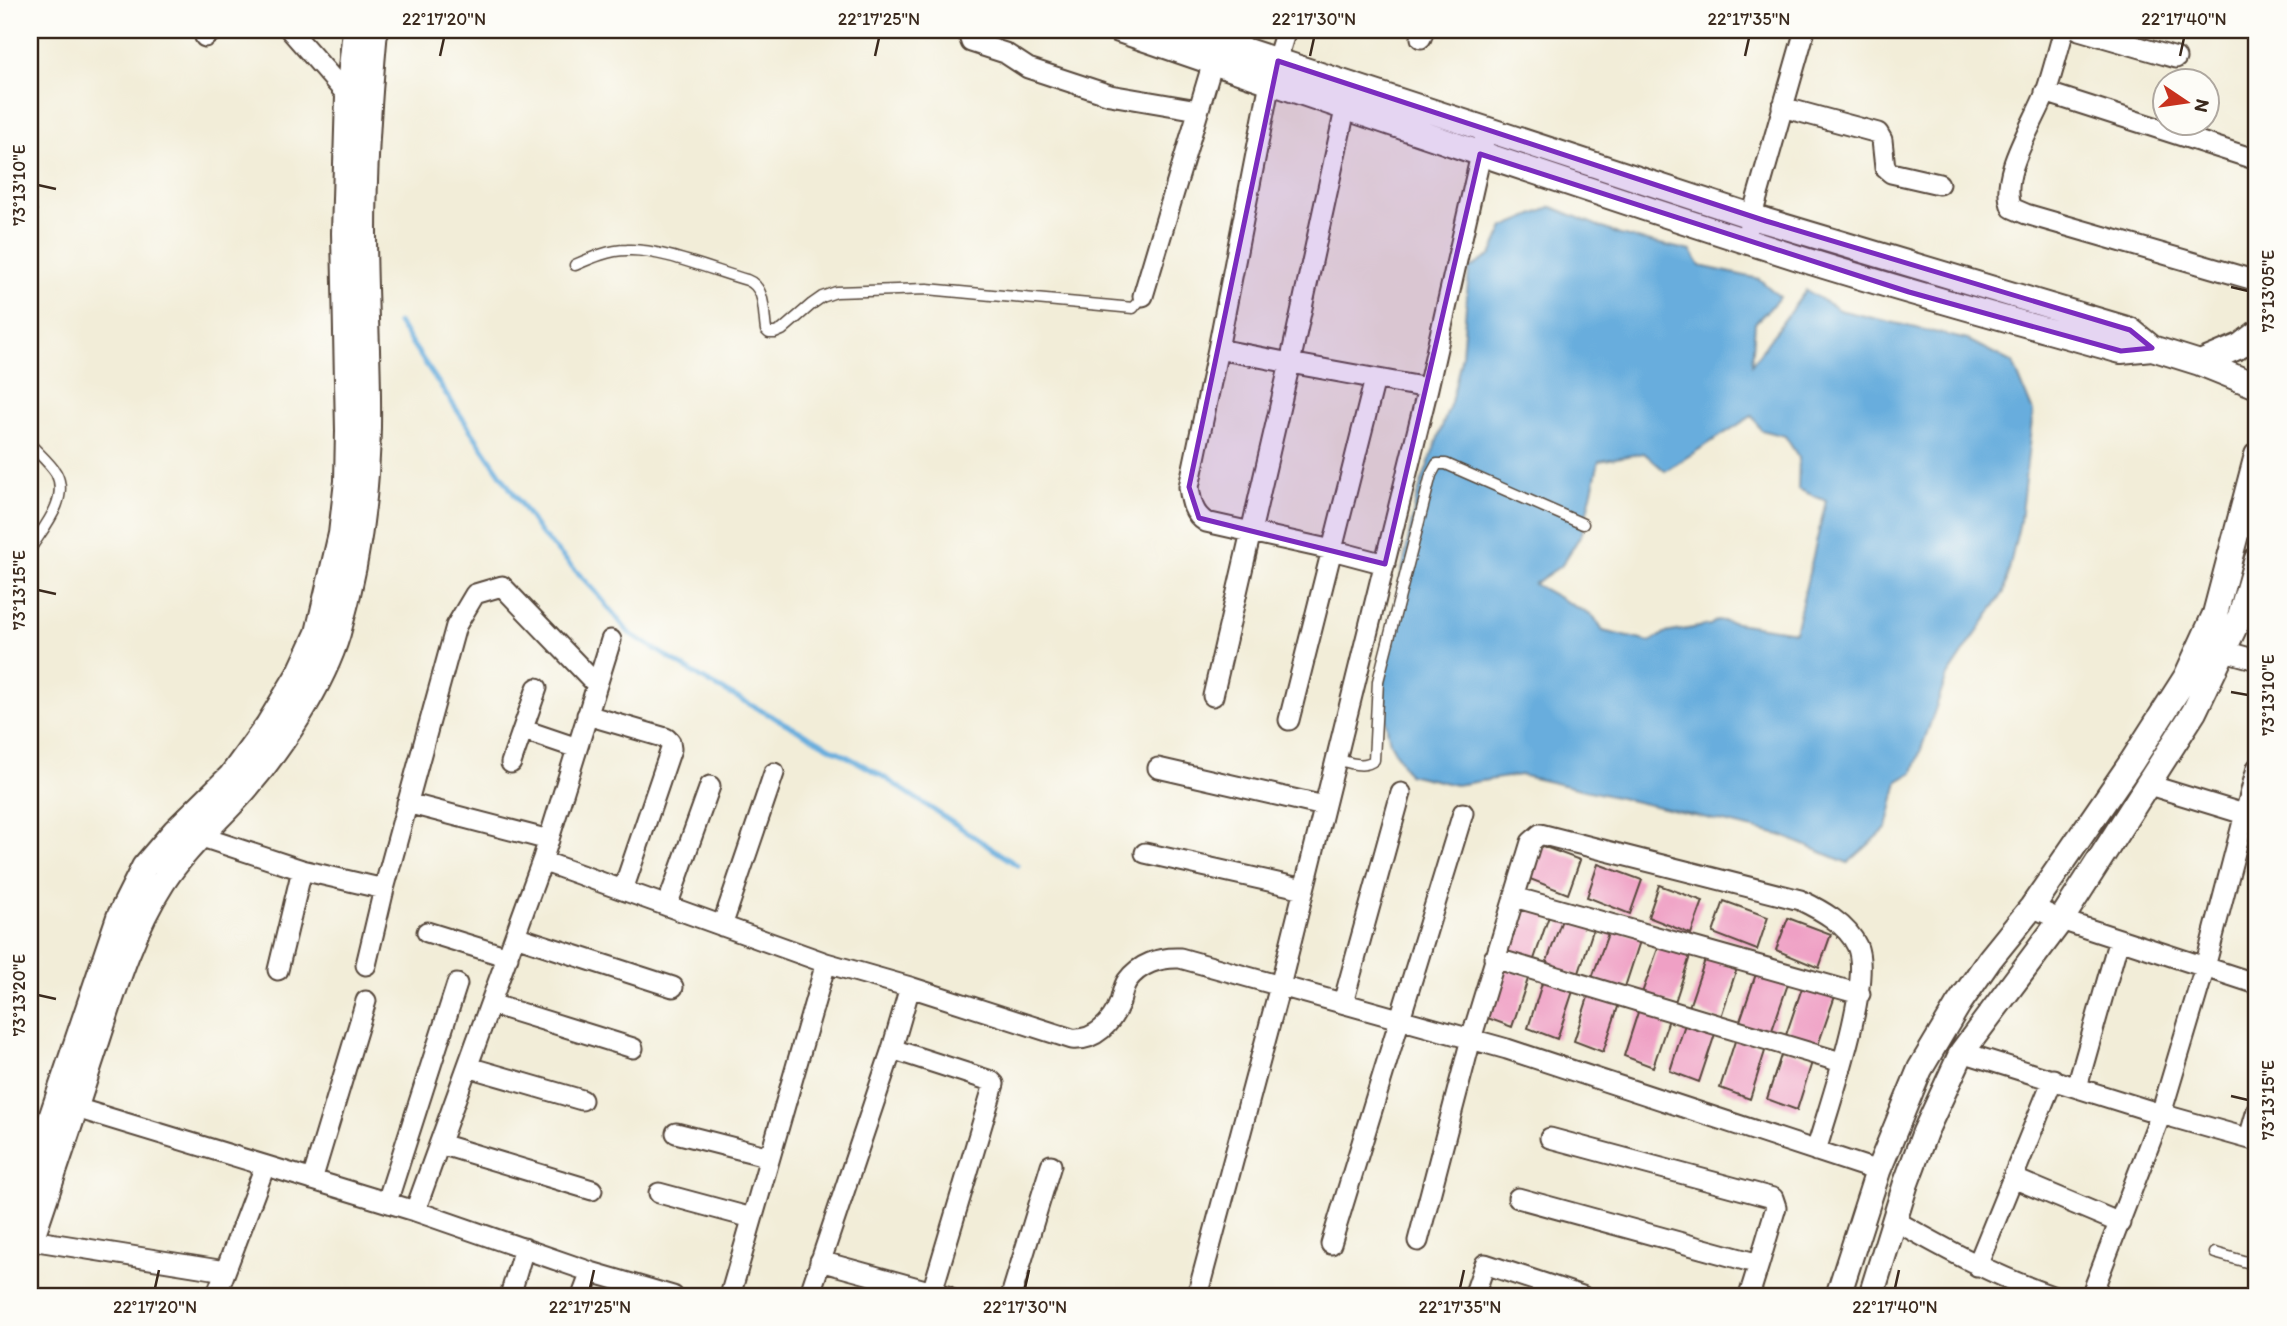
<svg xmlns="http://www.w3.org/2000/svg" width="2287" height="1326" viewBox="0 0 2287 1326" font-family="Itim,sans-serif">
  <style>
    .water { fill: #67addd; stroke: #516c7e; stroke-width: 2; fill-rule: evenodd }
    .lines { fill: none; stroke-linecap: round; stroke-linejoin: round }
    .stream { stroke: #67addd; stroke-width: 5 }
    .building { fill: #efa0c5 }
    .service-casing { stroke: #56473a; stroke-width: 13 }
    .minor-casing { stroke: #56473a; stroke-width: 23 }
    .tertiary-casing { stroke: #56473a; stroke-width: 28 }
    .service { stroke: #fff; stroke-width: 10 }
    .minor { stroke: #fff; stroke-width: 19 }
    .tertiary { stroke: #fff; stroke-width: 24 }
    .marked { fill: #7b2cbf; fill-opacity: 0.2; stroke: #7b2cbf; stroke-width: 5; stroke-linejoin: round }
    .ticks { fill: none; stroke: #3b2a1e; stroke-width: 2.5 }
    .neatline { fill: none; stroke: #3b2a1e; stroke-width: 2.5 }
    .ticks-label { font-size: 18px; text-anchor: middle; fill: #3b2a1e }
  </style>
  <rect width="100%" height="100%" fill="#fdfcf7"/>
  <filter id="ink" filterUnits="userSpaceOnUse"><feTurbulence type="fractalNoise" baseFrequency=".0143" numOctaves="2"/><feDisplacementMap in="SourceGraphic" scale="14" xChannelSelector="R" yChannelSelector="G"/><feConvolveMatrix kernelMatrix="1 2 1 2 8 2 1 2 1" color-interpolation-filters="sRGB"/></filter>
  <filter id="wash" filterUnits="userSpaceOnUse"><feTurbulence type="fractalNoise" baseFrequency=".00686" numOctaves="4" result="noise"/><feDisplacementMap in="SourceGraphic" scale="28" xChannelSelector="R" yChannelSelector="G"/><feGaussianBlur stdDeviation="1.57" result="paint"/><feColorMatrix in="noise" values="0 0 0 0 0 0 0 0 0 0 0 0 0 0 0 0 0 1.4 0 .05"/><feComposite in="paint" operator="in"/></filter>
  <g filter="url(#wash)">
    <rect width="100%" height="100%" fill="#f2edd8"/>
    <!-- water -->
    <path class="water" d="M1552 207 1620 235 1691 251 1700 266 1759 279 1780 297 1755 323 1752 364 1806 290 1839 310 1968 340 2013 363 2033 412 2020 521 2004 592 1946 679 1913 772 1898 781 1887 828 1848 863 1780 835 1520 775 1456 785 1408 774 1390 743 1384 713 1383 668 1417 495 1451 402 1462 355 1469 269 1491 255 1504 227ZM1752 416 1761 430 1785 436 1799 458 1798 489 1826 501 1795 632 1717 620 1710 625 1665 633 1650 642 1603 631 1594 617 1534 584 1562 565 1582 533 1599 461 1644 453 1665 471Z"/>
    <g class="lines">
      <!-- stream -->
      <path class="stream" d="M398 323 541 534 596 592 629 633 708 682 876 772 1017 865"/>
    </g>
    <g id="blocks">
      <!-- building -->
      <path class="building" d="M1537 844 1580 860 1568 894 1525 877Z
        M1598 864 1642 880 1630 914 1587 897Z
        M1659 885 1703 901 1691 934 1648 917Z
        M1724 901 1768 917 1757 950 1713 933Z
        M1518 902 1550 913 1532 965 1501 952Z
        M1564 914 1595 924 1578 976 1546 964Z
        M1788 918 1831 934 1819 968 1776 950Z
        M1610 928 1641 938 1624 990 1592 978Z
        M1660 943 1691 953 1674 1005 1642 993Z
        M1706 957 1737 968 1720 1020 1689 1007Z
        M1498 966 1529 976 1512 1027 1482 1016Z
        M1756 974 1788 984 1770 1036 1739 1024Z
        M1544 977 1574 988 1557 1039 1528 1028Z
        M1803 985 1835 996 1817 1048 1786 1035Z
        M1590 991 1620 1001 1603 1052 1574 1041Z
        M1640 1006 1670 1016 1653 1067 1624 1056Z
        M1686 1021 1716 1031 1699 1082 1670 1071Z
        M1736 1038 1766 1048 1750 1099 1720 1088Z
        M1783 1049 1813 1059 1797 1110 1767 1099Z"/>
    </g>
  </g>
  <g filter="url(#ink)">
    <use href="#blocks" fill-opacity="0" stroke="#56473a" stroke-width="2"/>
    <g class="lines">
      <defs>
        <path id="service" d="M30 212 31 211
          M575 265C591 258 609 250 627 250 658 248 715 271 747 280 766 287 763 312 766 330L769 333H775L782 330 812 304 822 297 836 292 927 289 1133 308 1143 296
          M30 444C38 453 50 463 56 473 70 499 43 528 30 549
          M1336 759C1348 762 1364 769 1374 760L1378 681 1431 475 1437 464H1446L1583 524
          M2215 1253 2257 1265"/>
        <path id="minor" d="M290 30 348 96 357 97
          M967 30 971 42 1005 53 1028 68 1110 95 1198 110
          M1286 30 1270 82 1218 349 1290 363 1348 96
          M2064 30C2058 50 2053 72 2046 92 2034 124 1998 175 2012 208L2026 214 2257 281
          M2079 30 2176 58
          M205 37 214 30
          M1421 38 1424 30
          M2045 92 2257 160
          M1782 107 1878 133 1882 140 1885 168 1891 173 1939 184
          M1745 240 1805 30
          M1143 296 1213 62
          M1218 349 1189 487C1191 501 1193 514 1206 522L1332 550 1385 564
          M2224 651 2257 660
          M1213 696 1290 363 1428 388
          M587 715 666 738 670 742 671 749 623 890
          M1289 720 1375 379
          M524 730 577 748
          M511 763 537 688
          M1158 768 1324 806
          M2149 785 2257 818
          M407 803 549 840
          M199 836 302 870 384 889 456 626 475 594 502 586 597 685
          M1145 853 1304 889
          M539 871 611 640
          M1514 897 1860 994
          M667 906 710 786
          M2032 907 2061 920 2257 984
          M722 926 774 773
          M427 932 508 957
          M515 936 673 987
          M1494 958 1841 1062
          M366 965 384 889
          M278 970 302 870
          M1343 1003 1401 793
          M491 1004 633 1048
          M892 1049 991 1081 994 1084 932 1292
          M1962 1052 2161 1114 2257 1141
          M468 1067 582 1100
          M2077 1087 2119 939
          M63 1104 415 1211 591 1272 673 1296
          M676 1133 770 1157
          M1550 1138 1773 1198 1776 1207 1759 1264
          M2249 1138 2257 1110
          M440 1144 592 1190
          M2013 1178 2120 1223
          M312 1180 366 1001
          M659 1193 752 1218
          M1518 1198 1759 1264 1749 1296
          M387 1202 457 984
          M415 1211 542 861 826 963 910 987 1072 1039C1095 1041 1112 1023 1120 1002 1122 995 1123 987 1127 981 1139 964 1160 957 1180 958L1507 1049 1878 1171
          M1894 1220C1947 1250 1995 1276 2052 1296
          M31 1240 225 1271
          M1418 1241 1471 1039 1531 842 1540 834 1800 900C1821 910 1847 924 1857 946 1873 982 1828 1109 1816 1151
          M1331 1244 1463 813
          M820 1261 947 1296
          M1977 1266 2053 1079
          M216 1296 265 1166
          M510 1296 524 1248
          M582 1296 591 1272
          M730 1296 826 963
          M809 1296 892 1049 910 987
          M1011 1296 1051 1165
          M1197 1296 1280 986 1314 849 1428 388 1484 141
          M1474 1296 1485 1264 1582 1296
          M2091 1296 2161 1114 2205 967 2257 768"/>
        <path id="tertiary" d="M1119 30C1349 109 1579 188 1811 262 1914 294 2018 322 2121 351L2152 348 2200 363 2257 386
          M1183 30 1766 221 2130 330 2152 348
          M2200 363 2240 346 2257 333
          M30 1180 119 917 144 867 175 831 231 776 268 725 300 672 318 633 341 534 347 481 348 431 344 233 348 96 355 30
          M30 1243C50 1183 71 1123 90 1063 110 1003 128 936 163 882 186 847 218 820 245 789 280 749 323 684 338 633 357 567 367 496 368 427 369 362 364 297 364 232 364 164 369 97 375 30
          M1838 1296 1878 1171 1920 1069 1958 1005 1990 959 2032 907 2131 763 2186 677 2215 614 2257 455
          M1871 1296 1906 1183 1925 1132 1962 1052 2061 920 2194 712 2240 616 2257 559"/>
      </defs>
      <!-- service casing -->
      <use href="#service" class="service-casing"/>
      <!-- minor casing -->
      <use href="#minor" class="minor-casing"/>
      <!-- tertiary casing -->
      <use href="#tertiary" class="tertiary-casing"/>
      <!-- service -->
      <use href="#service" class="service"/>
      <!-- minor -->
      <use href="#minor" class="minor"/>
      <!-- tertiary -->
      <use href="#tertiary" class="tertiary"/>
    </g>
  </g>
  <!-- marked area -->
  <path class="marked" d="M1278 61 1766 221 2130 330 2152 348 2121 351 1909 292 1480 154 1385 564 1199 518 1189 487Z"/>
  <!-- ticks -->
  <path class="ticks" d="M440 56 444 38M875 56 879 38M1310 56 1314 38M1745 56 1749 38M2180 56 2184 38M38 185 56 189M2231 287 2248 291M38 590 56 594M2231 692 2248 695M38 995 56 999M2231 1096 2248 1100M155 1288 159 1270M590 1288 594 1270M1025 1288 1029 1270M1460 1288 1464 1270M1895 1288 1899 1270"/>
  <!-- margin -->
  <rect width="2287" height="1326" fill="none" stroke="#fdfcf7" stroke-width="77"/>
  <!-- north arrow -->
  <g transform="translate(2186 102) rotate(103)"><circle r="33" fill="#fdfcf7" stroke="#afa8a0" stroke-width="2"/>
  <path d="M0-5L12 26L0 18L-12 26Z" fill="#c8321e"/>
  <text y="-10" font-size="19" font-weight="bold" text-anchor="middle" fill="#3b2a1e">N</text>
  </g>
  <rect x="38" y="38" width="2210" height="1250" class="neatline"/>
  <g class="ticks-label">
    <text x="444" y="25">22°17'20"N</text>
    <text x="879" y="25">22°17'25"N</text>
    <text x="1314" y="25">22°17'30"N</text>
    <text x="1749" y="25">22°17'35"N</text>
    <text x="2184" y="25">22°17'40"N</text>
    <text transform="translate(19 185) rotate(-90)" y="6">73°13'10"E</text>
    <text transform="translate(2268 291) rotate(-90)" y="6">73°13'05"E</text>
    <text transform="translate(19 590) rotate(-90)" y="6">73°13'15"E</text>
    <text transform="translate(2268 695) rotate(-90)" y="6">73°13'10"E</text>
    <text transform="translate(19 995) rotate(-90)" y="6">73°13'20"E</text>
    <text transform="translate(2268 1100) rotate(-90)" y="6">73°13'15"E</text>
    <text x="155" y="1313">22°17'20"N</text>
    <text x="590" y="1313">22°17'25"N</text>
    <text x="1025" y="1313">22°17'30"N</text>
    <text x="1460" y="1313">22°17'35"N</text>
    <text x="1895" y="1313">22°17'40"N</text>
  </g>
</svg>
